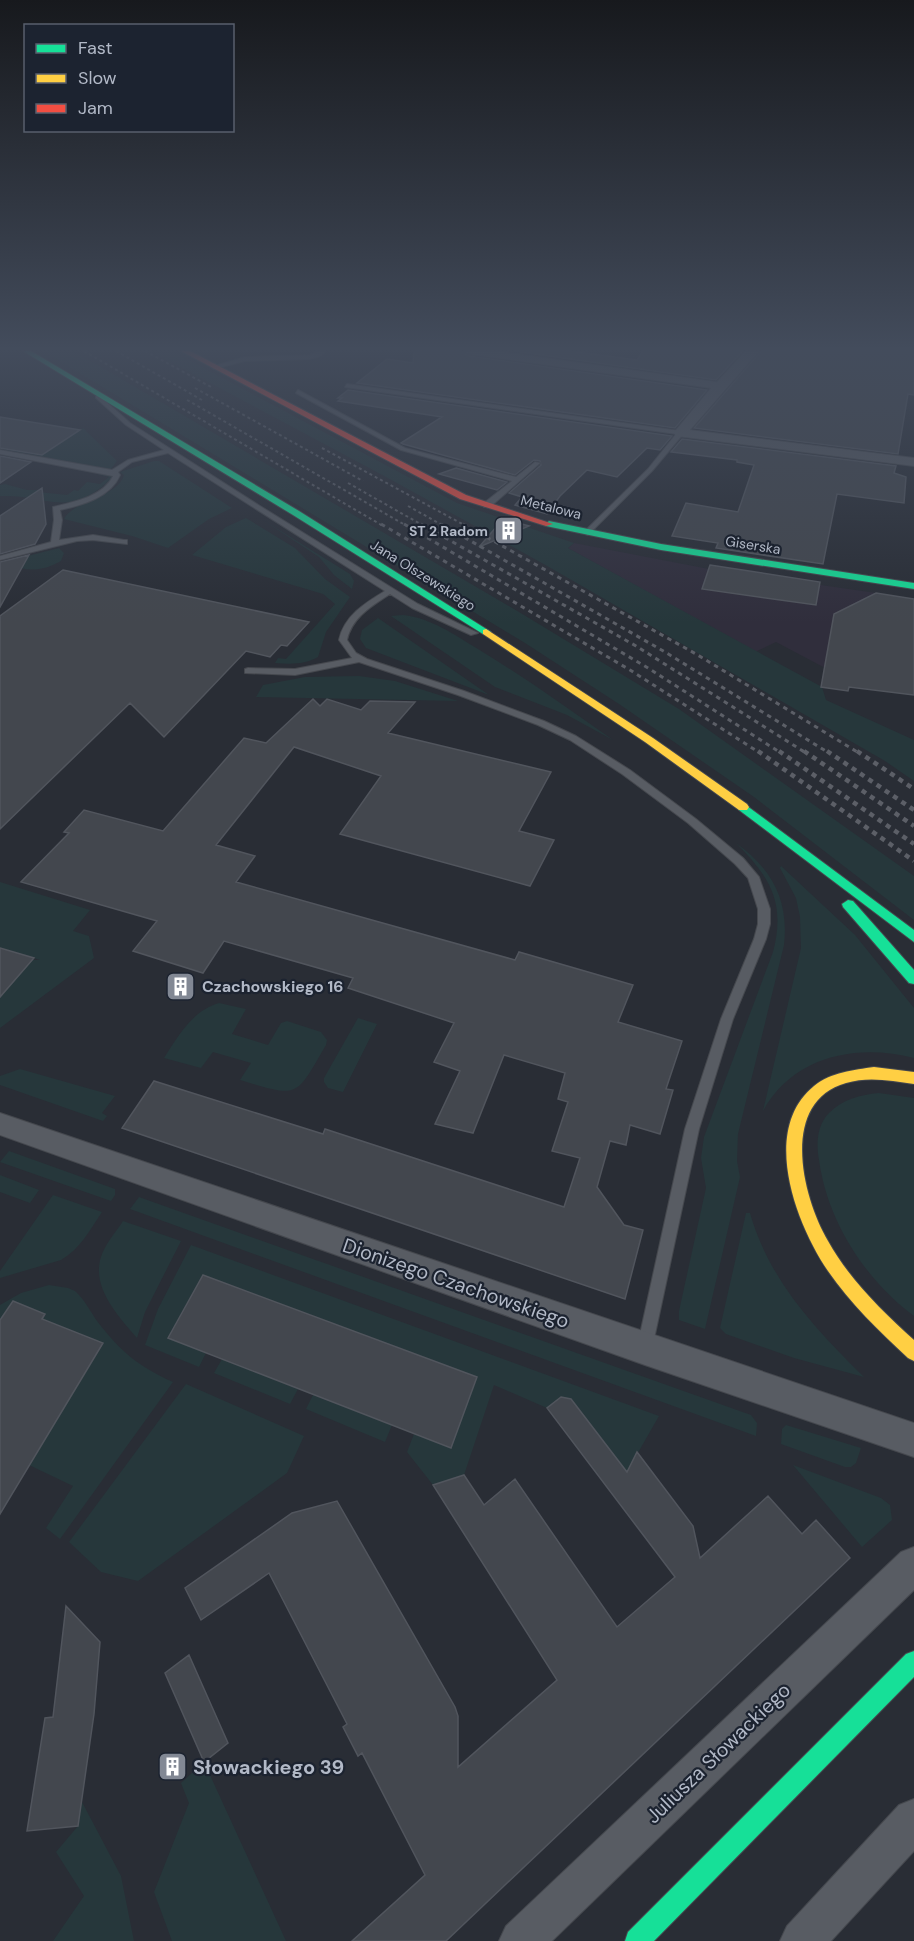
<svg xmlns="http://www.w3.org/2000/svg" width="914" height="1941" viewBox="0 0 914 1941" font-family="'DM Sans',sans-serif">
  <style>
    .medical { fill: #302e3c }
    .green { fill: #26373b }
    .building { fill: #43474e; stroke: #51555d; stroke-width: 1.5 }
    .lines { fill: none; stroke-linecap: round; stroke-linejoin: round }
    .lane-casing { stroke: #45484e; stroke-width: 2 }
    .street-casing { stroke: #45484e; stroke-width: 2 }
    .fast-casing { stroke: #45484e; stroke-width: 2 }
    .slow-casing { stroke: #45484e; stroke-width: 2 }
    .jam-casing { stroke: #45484e; stroke-width: 2 }
    .lane { fill: #585c63; fill-rule: evenodd }
    .street { fill: #585c63; fill-rule: evenodd }
    .fast { fill: #16e098; fill-rule: evenodd }
    .slow { fill: #ffcf43; fill-rule: evenodd }
    .jam { fill: #f24e42; fill-rule: evenodd }
    .rail-far2 { stroke: #5c5f67; stroke-width: 2; stroke-dasharray: 3 3; stroke-linecap: butt }
    .rail-far1 { stroke: #5c5f67; stroke-width: 3; stroke-dasharray: 4.5 4.5; stroke-linecap: butt }
    .rail { stroke: #5c5f67; stroke-width: 4.5; stroke-dasharray: 5 5; stroke-linecap: butt }
    .labels { text-anchor: middle; stroke-width: 4.5; stroke-linejoin: round; paint-order: stroke }
    .far-street-label { font-size: 14px; fill: #b2b9c7; stroke: #1c2330 }
    .far-poi-label { font-size: 14px; font-weight: bold; fill: #b2b9c7; stroke: #1c2330; text-anchor: end }
    .poi-label { font-size: 16px; font-weight: bold; fill: #b2b9c7; stroke: #1c2330; text-anchor: start }
    .near-street-label { font-size: 20px; fill: #b2b9c7; stroke: #1c2330 }
    .near-poi-label { font-size: 20px; font-weight: bold; fill: #b2b9c7; stroke: #1c2330; text-anchor: start }
  </style>
  <rect width="100%" height="100%" fill="#292d35"/>
  <!-- medical -->
  <path class="medical" d="M574 543 709 569 890 595 885 649 827 669 776 642 755 652 568 548Z"/>
  <!-- green -->
  <path class="green" d="M43 351H73L113 374 519 612 679 709 914 876V920L754 797 619 704 525 643Z
    M150 351H172L457 503 574 543 568 548 822 687 826 700 914 740V781L885 761 549 567 386 477Z
    M83 428 117 461 111 469 0 449V443L47 452Z
    M154 461H159L232 508 209 519 168 548 132 536 64 519C74 500 118 497 124 475L120 472Z
    M100 472 111 475 112 478C67 521 49 494 0 496V485L5 484 27 490H39L38 492 67 495 74 490 78 491 87 482 100 484 109 477 97 474Z
    M246 518 295 548 325 579 350 597 326 632 318 657C304 665 290 664 275 663L278 658 286 659 335 604 323 594 192 555 226 527Z
    M263 520 350 574 354 581 352 589 334 575 319 557Z
    M59 548 64 553 61 561C43 571 29 572 10 565L16 559Z
    M403 615C431 618 455 635 478 649 524 677 569 709 613 740L567 715 495 687 391 616Z
    M378 618 489 695 366 648 360 639 362 630Z
    M359 676 395 681 458 701 256 697 263 685 305 677Z
    M736 843C772 869 789 900 784 945L738 1134 737 1161 740 1177 705 1329 679 1320V1311L706 1188 701 1158 704 1137 773 952C786 903 770 877 736 843Z
    M781 866 855 935 914 1008V1058C857 1043 793 1056 763 1111L801 948 800 917 796 898 780 868Z
    M0 882 90 910 73 931 89 936 94 958 0 1028V997L32 960H40L8 950 2 955H0Z
    M219 1003 246 1009 232 1034 268 1045 281 1023 287 1021 321 1032 327 1040 326 1045C295 1098 300 1098 240 1080L251 1063 213 1052 201 1068 164 1058C179 1035 192 1011 219 1003Z
    M358 1018 377 1024 343 1092 328 1088 324 1082V1078Z
    M20 1069 115 1096 102 1113 107 1116 103 1121 0 1085V1076Z
    M879 1093 914 1098V1316C865 1280 827 1220 819 1160 816 1144 817 1125 829 1113 843 1099 860 1095 879 1093Z
    M9 1151 115 1189V1195L111 1201 0 1162Z
    M0 1175 39 1190 30 1203 0 1192Z
    M53 1195 102 1212C90 1230 80 1249 61 1260L0 1278V1271Z
    M139 1197 751 1415 757 1423 756 1436 130 1209Z
    M746 1213H750C769 1280 815 1329 864 1377L794 1358 726 1334 720 1328Z
    M123 1221 181 1241 145 1312 137 1338C119 1317 91 1288 101 1257 105 1244 116 1232 123 1221Z
    M191 1245 659 1416 627 1472 571 1399 561 1397 547 1408 494 1385 464 1475 433 1485 407 1452 414 1434 451 1448 476 1377 203 1275 168 1338 206 1353 199 1367 145 1345 158 1309Z
    M49 1285 68 1288 75 1291C85 1300 90 1311 97 1321 120 1351 139 1367 173 1382L60 1539 46 1528 73 1486 29 1465 103 1344 42 1319 45 1314 13 1301 0 1320V1305L21 1293Z
    M222 1359 298 1389 290 1404 214 1373Z
    M186 1384 304 1436 287 1473 138 1581 101 1572 69 1542Z
    M313 1395 392 1425 385 1442 306 1409Z
    M786 1425 861 1448 856 1463 851 1467H845L781 1444 782 1429Z
    M793 1465 881 1498 890 1505 892 1520 862 1547Z
    M204 1762 286 1941H172L154 1892 189 1803 181 1783Z
    M82 1802 121 1876 134 1941H53L84 1896 56 1852 78 1826Z"/>
  <!-- building -->
  <path class="building" d="M414 351H461L469 356 707 390 675 428 357 383 387 359 413 363Z
    M514 351H570L637 360 643 351H743L716 380Z
    M761 351H914V395L908 394 898 454 694 428Z
    M348 390 672 436 660 450 647 448 617 477 587 470 560 496 547 514 515 505 522 497 509 493 541 465 540 461 534 460 515 475 403 444 401 443 442 417 338 401 342 398H338Z
    M0 417 80 430 42 455 0 448Z
    M682 439 896 466 894 473 906 477 904 503 837 494 823 564 716 548 718 543 672 536 686 503 738 512 754 465 737 462V460L671 452Z
    M0 456 31 462 0 483Z
    M456 468 507 482 497 490 439 474Z
    M42 488 46 524 35 544 0 554V516Z
    M503 519 529 526 479 547Z
    M29 555 0 607V562Z
    M710 565 820 582 816 605 702 589Z
    M63 570 309 622 287 646 281 645 270 657 246 651 164 737 130 703 0 829V616Z
    M876 593 914 599V695L849 687 848 691 821 687 834 614Z
    M313 699 320 706 327 699 361 710 370 701 415 702 388 733 551 772 519 831 554 840 530 886 340 834 381 776 294 747 216 845 255 856 236 882 515 960 519 952 633 985 618 1022 682 1041 666 1089 673 1090 660 1134 630 1125 626 1145 610 1141 597 1187 624 1225 643 1230 625 1299 122 1128 154 1081 323 1134 325 1129 564 1207 580 1158 552 1151 568 1102 558 1099 565 1073 504 1055 473 1133 435 1124 460 1071 434 1062 454 1023 348 988 353 978 224 941 203 973 133 951 157 921 21 882 69 833 64 832 84 810 163 831 244 738 266 743Z
    M0 948 34 958 0 997Z
    M203 1275 477 1377 451 1448 168 1338Z
    M13 1301 45 1314 42 1319 103 1343 0 1514V1320Z
    M561 1397 571 1399 627 1472 637 1452 693 1526 700 1558 768 1496 802 1534 816 1520 850 1558 446 1941H352L425 1875 362 1753 358 1756 343 1727 347 1724 269 1573 201 1620 185 1588 292 1513 337 1501 455 1707 458 1716V1767L557 1680 433 1485 464 1475 484 1505 515 1479 617 1627 675 1577 547 1408Z
    M66 1606 100 1642 94 1714 78 1826 27 1831 45 1718 53 1717Z
    M189 1655 228 1743 204 1762 165 1673Z"/>
  <g class="lines">
    <defs>
      <path id="lane" d="M319 351H326L320 356 310 359 245 361 214 369 211 367 245 357 310 355Z
        M347 384 681 431 684 433 652 471 588 535 584 533 585 531 648 469 676 434 345 387Z
        M298 390 405 448 516 477 535 462 540 463 490 507H484V503L512 481 401 450 296 393Z
        M96 396H100L130 423 260 506 418 604 478 633 471 635 412 608 390 594C372 606 352 617 347 640L356 653 367 659 464 691 544 721 576 736 630 770 696 819 743 858 759 877 770 909V924L766 939 733 1019 699 1129 651 1353 645 1356 639 1353 637 1348 685 1129 721 1019 754 939 758 924V909L748 878 735 864 688 823 622 774 570 740 538 725 458 695 359 662 295 675 245 673V669L248 668 295 669 352 658 339 640C344 616 365 603 385 591L168 453 132 462 118 472 120 475C110 498 82 505 60 510L62 520 59 540 93 535 124 540H127V544L93 540 77 541 0 560V556L51 542 54 520 53 507C74 502 104 496 113 476L0 454V450L112 470 128 460 164 450 126 425 96 398Z"/>
      <path id="street" d="M463 351H496L717 382 746 351H759L690 430 914 458V466L676 436 674 433 676 430 711 388 469 354Z
        M0 1113 914 1423V1457L645 1365 0 1135Z
        M914 1547V1590L552 1941H499L506 1926 901 1552Z
        M914 1799V1851L831 1941H780L787 1926 899 1805Z"/>
      <path id="fast" d="M23 351H31L299 511 491 632 483 634 293 515Z
        M549 521 661 544 914 583V589L661 550 546 526 545 524Z
        M743 803 914 930V942L739 810 737 807Z
        M848 900 853 901 914 970V984L909 983 843 907 842 904Z
        M914 1651V1677L654 1941H625L628 1932 906 1654Z"/>
      <path id="slow" d="M486 629 653 738 747 804 749 807 747 810H739L645 742 483 634V630Z
        M874 1067 914 1072V1084C892 1081 869 1076 846 1083 779 1102 802 1197 828 1241 849 1279 882 1311 914 1340V1361L908 1358C879 1331 850 1303 828 1271 796 1224 760 1130 814 1086 831 1072 854 1070 874 1067Z"/>
      <path id="jam" d="M181 351H190L466 495 553 524 546 526 460 499Z"/>
    </defs>
    <!-- lane casing -->
    <use href="#lane" class="lane-casing"/>
    <!-- street casing -->
    <use href="#street" class="street-casing"/>
    <!-- fast casing -->
    <use href="#fast" class="fast-casing"/>
    <!-- slow casing -->
    <use href="#slow" class="slow-casing"/>
    <!-- jam casing -->
    <use href="#jam" class="jam-casing"/>
    <!-- lane -->
    <use href="#lane" class="lane"/>
    <!-- street -->
    <use href="#street" class="street"/>
    <!-- fast -->
    <use href="#fast" class="fast"/>
    <!-- slow -->
    <use href="#slow" class="slow"/>
    <!-- jam -->
    <use href="#jam" class="jam"/>
    <!-- rail-far2 -->
    <path class="rail-far2" d="M84 351 383 526
      M116 351 202 400
      M145 351 211 387
      M195 388 363 481
      M187 400 407 526
      M322 448 466 526
      M348 483 424 526
      M408 506 444 526"/>
    <!-- rail-far1 -->
    <path class="rail-far1" d="M381 524 630 670 760 753
      M404 524 648 668 781 753
      M421 524 636 646 806 753
      M441 524 665 652 829 753
      M463 524 696 654 859 753"/>
    <!-- rail -->
    <path class="rail" d="M758 751 914 861
      M779 751 914 844
      M804 751 914 826
      M827 751 914 810
      M857 751 914 789"/>
  </g>
  <!-- sky -->
  <linearGradient id="sky" x2="0" y2="1"><stop stop-color="#17191d"/><stop offset="0.56" stop-color="#434c5c"/><stop offset="1" stop-color="#434c5c" stop-opacity="0"/></linearGradient>
  <rect width="914" height="623" fill="url(#sky)"/>
  <!-- icons -->
  <defs>
    <symbol id="building-square" viewBox="-11 -11 22 22"><rect x="-9" y="-9" width="18" height="18" rx="4" fill="#828894" stroke="#1c2330"/><path d="M-4-6H4V6H1V3H-1V6H-4ZM-2.5-4.3h1.7v1.8h-1.7ZM.8-4.3h1.7v1.8H.8ZM-2.5-1h1.7V.8h-1.7ZM.8-1h1.7V.8H.8Z" fill="#fff"/></symbol>
  </defs>
  <g fill-rule="evenodd">
    <use href="#building-square" x="492" y="514" width="33" height="33"/>
    <use href="#building-square" x="164" y="970" width="33" height="33"/>
    <use href="#building-square" x="156" y="1750" width="33" height="33"/>
  </g>
  <g class="labels">
    <!-- far-street labels -->
    <g class="far-street-label">
      <text transform="translate(551 507) rotate(14)" y="5">Metalowa</text>
      <text transform="translate(753 545) rotate(9)" y="5">Giserska</text>
      <text transform="translate(423 575) rotate(32)" y="5">Jana Olszewskiego</text>
    </g>
    <!-- far-poi labels -->
    <g class="far-poi-label">
      <text x="488" y="536">ST 2 Radom</text>
    </g>
    <!-- poi labels -->
    <g class="poi-label">
      <text x="202" y="992">Czachowskiego 16</text>
    </g>
    <!-- near-street labels -->
    <g class="near-street-label">
      <text transform="translate(456 1283) rotate(19)" y="7">Dionizego Czachowskiego</text>
      <text transform="translate(718 1753) rotate(-44)" y="7">Juliusza Słowackiego</text>
    </g>
    <!-- near-poi labels -->
    <g class="near-poi-label">
      <text x="193" y="1774">Słowackiego 39</text>
    </g>
  </g>
  <!-- legend -->
  <rect x="24" y="24" width="210" height="108" fill="#1c2330" stroke="#585f6c" stroke-width="1.5"/>
  <rect x="36" y="44" width="30" height="9" fill="#16e098" stroke="#585f6c" stroke-width="1.5"/>
  <text x="78" y="54" font-size="18" fill="#b2b9c7">Fast</text>
  <rect x="36" y="74" width="30" height="9" fill="#ffcf43" stroke="#585f6c" stroke-width="1.5"/>
  <text x="78" y="84" font-size="18" fill="#b2b9c7">Slow</text>
  <rect x="36" y="104" width="30" height="9" fill="#f24e42" stroke="#585f6c" stroke-width="1.5"/>
  <text x="78" y="114" font-size="18" fill="#b2b9c7">Jam</text>
</svg>
